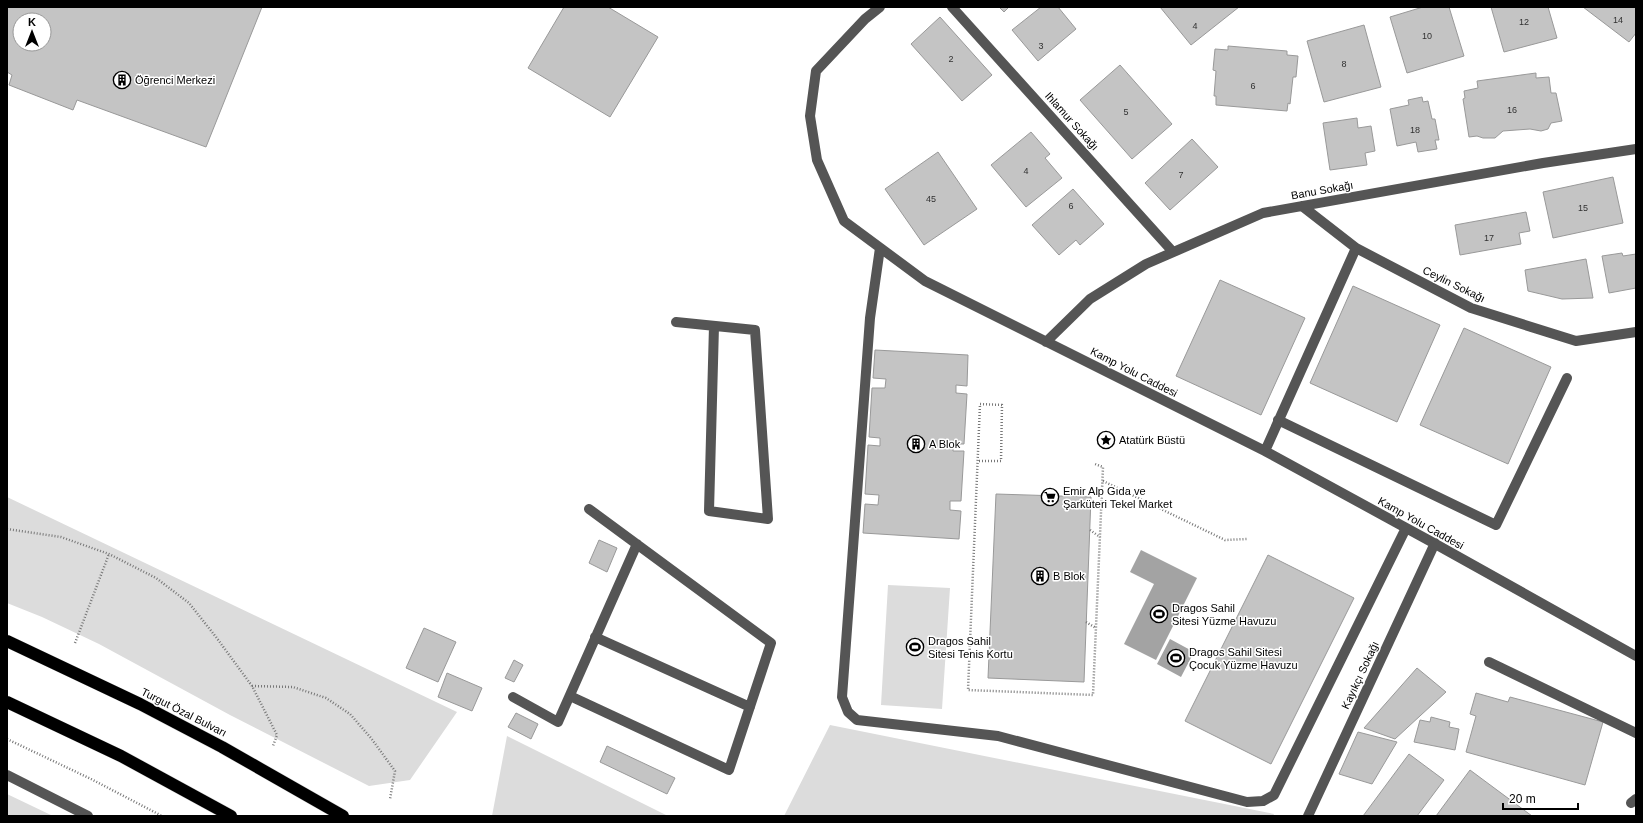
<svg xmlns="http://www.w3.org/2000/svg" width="1643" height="823" viewBox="0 0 1643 823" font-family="Helvetica,sans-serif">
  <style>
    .green { fill: #dcdcdc }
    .water { fill: #a3a3a3 }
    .building { fill: #c4c4c4; stroke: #999; fill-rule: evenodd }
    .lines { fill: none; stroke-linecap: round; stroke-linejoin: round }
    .highway-casing { stroke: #dbdbdb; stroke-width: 13 }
    .path { stroke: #777; stroke-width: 2.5; stroke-dasharray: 1 2; stroke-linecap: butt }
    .minor { stroke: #555; stroke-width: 10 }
    .highway { stroke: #000; stroke-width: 12 }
    .labels { text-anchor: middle; stroke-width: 3; stroke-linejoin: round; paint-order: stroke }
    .number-label { font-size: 9px; fill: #313131 }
    .poi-label { font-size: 11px; fill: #000; stroke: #fff; text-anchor: start }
    .street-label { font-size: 11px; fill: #000; stroke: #fff }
  </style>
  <rect width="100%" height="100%" fill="#fff"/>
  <!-- green -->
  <path class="green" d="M7 497 457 712 410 780 369 786 230 715 99 644 42 617 7 603Z
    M888 585 950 588 942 709 881 705Z
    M830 725 1274 814 1273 816H784Z
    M507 736 668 816H492Z
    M7 794 53 816H7Z"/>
  <!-- water -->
  <path class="water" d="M1141 550 1197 578 1156 660 1124 644 1154 584 1130 572Z
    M1170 639 1194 652 1181 677 1157 664Z"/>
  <!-- building -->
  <path class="building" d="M7 7H262L206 147 77 100 73 110 9 85 12 75 7 72ZM20 20H44V44H20Z
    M564 7H608L658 37 610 117 528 68Z
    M999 7H1009L1004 12Z
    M1041 7H1058L1076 29 1038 61 1012 30Z
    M1160 7H1239L1191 45Z
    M1423 7H1449L1464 56 1407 73 1390 17Z
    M1491 7H1548L1557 38 1504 52Z
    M1583 7H1636V33L1629 42Z
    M940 17 992 75 962 101 911 44Z
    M1364 25 1381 87 1324 102 1307 41Z
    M1228 46 1287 51V55L1298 56 1296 77H1293L1290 104 1288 103 1287 111 1216 105V96H1214L1216 71 1213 70 1215 49 1228 50Z
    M1120 65 1172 124 1132 159 1080 100Z
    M1536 73V78L1549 77 1551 93H1556L1562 121 1551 123 1548 129 1541 131 1530 129 1503 131 1495 138H1483L1477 136 1469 137 1463 99 1465 98 1464 91 1478 88 1477 81Z
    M1422 97 1423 102 1428 101 1432 119H1435L1439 140H1435L1437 149 1418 152 1416 142 1397 146 1390 109 1409 105 1408 100Z
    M1357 118 1358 128 1371 126 1375 151 1365 153 1367 165 1330 170 1323 123Z
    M1031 132 1050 154 1045 158 1062 178 1026 207 991 165Z
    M1192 139 1218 167 1170 210 1145 183Z
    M938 152 977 209 924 245 885 189Z
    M1613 177 1623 223 1553 238 1543 192Z
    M1073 189 1104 224 1080 245 1076 240 1059 255 1032 225Z
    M1526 212 1530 231 1519 233 1521 244 1460 255 1455 225Z
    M1622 253 1623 256 1636 254V288L1609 293 1602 256Z
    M1586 259 1593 298 1562 299 1528 291 1525 270Z
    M1220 280 1305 318 1261 415 1176 376Z
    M1353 286 1440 325 1397 422 1310 383Z
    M1464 328 1551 367 1508 464 1420 425Z
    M875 350 968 355 967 386 956 385V393L967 394 964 444H953V451H964L961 501H950V510L961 511 959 539 863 533 865 504 878 505 879 495 865 494 868 445 880 446V438L869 437 872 388H885L886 379 873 378Z
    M996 494 1091 497 1084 682 988 678Z
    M599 540 617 548 607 572 589 563Z
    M1268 555 1354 598 1271 764 1185 721Z
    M424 628 456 642 438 682 406 668Z
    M514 660 523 665 514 682 505 678Z
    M1417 668 1446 692 1395 739 1364 728Z
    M447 673 482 688 472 711 438 697Z
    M1476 693 1508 702 1510 697 1603 722 1585 785 1466 752 1476 716 1470 714Z
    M516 713 538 724 531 739 508 727Z
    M1431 717 1450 722 1449 727 1459 729 1455 750 1414 742 1420 720 1430 722Z
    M1358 732 1397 742 1372 784 1339 774Z
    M607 746 675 778 667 794 600 762Z
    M1409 754 1444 780 1417 816H1363Z
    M1470 770 1532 816H1436Z"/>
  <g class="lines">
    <defs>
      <path id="highway" d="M7 641 140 704 222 747 343 816
        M7 702 121 756 231 816"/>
    </defs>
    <!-- highway casing -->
    <use href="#highway" class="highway-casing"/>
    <!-- path -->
    <path class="path" d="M979 461H1001L1002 405 980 404 968 690 1093 695 1103 467 1095 464
      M1103 481 1225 540 1247 539
      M7 529 61 537 109 554 156 578 189 603 216 637 252 686 277 735 273 746
      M1090 530 1100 537
      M1086 622 1096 628
      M75 643 109 554
      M252 686 293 687 326 698 350 714 371 738 395 771 390 799
      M7 739 91 779 162 816"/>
    <!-- minor -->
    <path class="minor" d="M880 7 865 19 816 71 810 116 817 160 844 221 925 281 1265 451 1430 541 1636 656
      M952 7 1173 252
      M1302 206 1356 248 1471 308 1576 341 1636 332
      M880 248 870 318 842 697 848 712 857 720 998 736 1247 802 1263 801 1274 795 1406 528
      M676 322 755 330 768 519 709 511 714 326
      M1046 342 1090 299 1146 264 1263 213 1543 163 1636 149
      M1278 420 1496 525 1567 378
      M1265 451 1356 248
      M595 637 750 707
      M1489 662 1636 733
      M570 696 729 770 771 643 589 509
      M513 697 558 722 637 544
      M7 775 88 816
      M1631 803 1636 799
      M1308 816 1435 543"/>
    <!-- highway -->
    <use href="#highway" class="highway"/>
  </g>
  <!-- icons -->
  <defs>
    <symbol id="building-ring" viewBox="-11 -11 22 22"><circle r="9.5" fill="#fff" stroke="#000" stroke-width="1.5"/><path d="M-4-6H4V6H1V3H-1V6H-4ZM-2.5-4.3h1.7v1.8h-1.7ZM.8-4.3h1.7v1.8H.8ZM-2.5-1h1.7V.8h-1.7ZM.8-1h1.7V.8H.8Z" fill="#000"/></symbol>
    <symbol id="sight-ring" viewBox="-11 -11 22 22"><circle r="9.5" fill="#fff" stroke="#000" stroke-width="1.5"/><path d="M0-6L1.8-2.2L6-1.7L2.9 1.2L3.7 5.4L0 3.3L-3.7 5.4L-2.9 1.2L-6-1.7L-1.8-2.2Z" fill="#000"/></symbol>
    <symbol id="supermarket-ring" viewBox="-11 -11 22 22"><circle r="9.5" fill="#fff" stroke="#000" stroke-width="1.5"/><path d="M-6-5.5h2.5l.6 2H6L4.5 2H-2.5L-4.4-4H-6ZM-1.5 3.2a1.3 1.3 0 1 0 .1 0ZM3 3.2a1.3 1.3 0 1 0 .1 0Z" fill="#000"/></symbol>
    <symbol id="stadium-ring" viewBox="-11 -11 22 22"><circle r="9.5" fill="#fff" stroke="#000" stroke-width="1.5"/><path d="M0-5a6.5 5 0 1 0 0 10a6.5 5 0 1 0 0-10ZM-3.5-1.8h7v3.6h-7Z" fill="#000"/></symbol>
  </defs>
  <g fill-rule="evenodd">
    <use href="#building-ring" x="112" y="70" width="20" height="20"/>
    <use href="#sight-ring" x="1096" y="430" width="20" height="20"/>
    <use href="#building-ring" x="906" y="434" width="20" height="20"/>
    <use href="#supermarket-ring" x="1040" y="487" width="20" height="20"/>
    <use href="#building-ring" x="1030" y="566" width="20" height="20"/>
    <use href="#stadium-ring" x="1149" y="604" width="20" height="20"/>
    <use href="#stadium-ring" x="905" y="637" width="20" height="20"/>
    <use href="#stadium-ring" x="1166" y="648" width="20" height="20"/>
  </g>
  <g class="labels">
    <!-- number labels -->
    <g class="number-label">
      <text x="1618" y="23">14</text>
      <text x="1524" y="25">12</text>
      <text x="1195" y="29">4</text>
      <text x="1427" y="39">10</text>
      <text x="1041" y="49">3</text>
      <text x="951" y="62">2</text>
      <text x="1344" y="67">8</text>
      <text x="1253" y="89">6</text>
      <text x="1512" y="113">16</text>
      <text x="1126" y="115">5</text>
      <text x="1415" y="133">18</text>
      <text x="1026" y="174">4</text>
      <text x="1181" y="178">7</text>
      <text x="931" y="202">45</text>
      <text x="1071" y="209">6</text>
      <text x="1583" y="211">15</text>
      <text x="1489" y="241">17</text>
    </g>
    <!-- poi labels -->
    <g class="poi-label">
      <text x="135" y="84">Öğrenci Merkezi</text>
      <text x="1119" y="444">Atatürk Büstü</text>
      <text x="929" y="448">A Blok</text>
      <text x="1063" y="495">Emir Alp Gıda ve<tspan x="1063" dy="13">Şarküteri Tekel Market</tspan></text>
      <text x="1053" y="580">B Blok</text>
      <text x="1172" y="612">Dragos Sahil<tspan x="1172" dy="13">Sitesi Yüzme Havuzu</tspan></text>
      <text x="928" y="645">Dragos Sahil<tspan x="928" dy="13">Sitesi Tenis Kortu</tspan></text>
      <text x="1189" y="656">Dragos Sahil Sitesi<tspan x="1189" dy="13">Çocuk Yüzme Havuzu</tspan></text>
    </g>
    <!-- street labels -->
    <g class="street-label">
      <text transform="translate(1072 121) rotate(48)" y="4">Ihlamur Sokağı</text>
      <text transform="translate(1322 190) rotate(-10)" y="4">Banu Sokağı</text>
      <text transform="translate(1454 284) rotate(26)" y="4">Ceylin Sokağı</text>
      <text transform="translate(1134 372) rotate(27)" y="4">Kamp Yolu Caddesi</text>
      <text transform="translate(1421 523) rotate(29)" y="4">Kamp Yolu Caddesi</text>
      <text transform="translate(1360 675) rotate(-65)" y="4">Kayıkçı Sokağı</text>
      <text transform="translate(184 712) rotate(27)" y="4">Turgut Özal Bulvarı</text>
    </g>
  </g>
  <!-- border -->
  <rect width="1643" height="823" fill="none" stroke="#000000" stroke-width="16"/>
  <!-- north arrow -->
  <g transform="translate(32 32)"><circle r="19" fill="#ffffff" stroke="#999999"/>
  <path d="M0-3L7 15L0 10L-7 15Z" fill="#000000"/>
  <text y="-6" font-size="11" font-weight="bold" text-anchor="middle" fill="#000000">K</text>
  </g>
  <!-- scale -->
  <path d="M1503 803v6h75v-6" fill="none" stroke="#000000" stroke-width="2"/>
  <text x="1509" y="803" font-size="12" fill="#000000" stroke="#ffffff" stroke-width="3" paint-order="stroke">20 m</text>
</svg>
